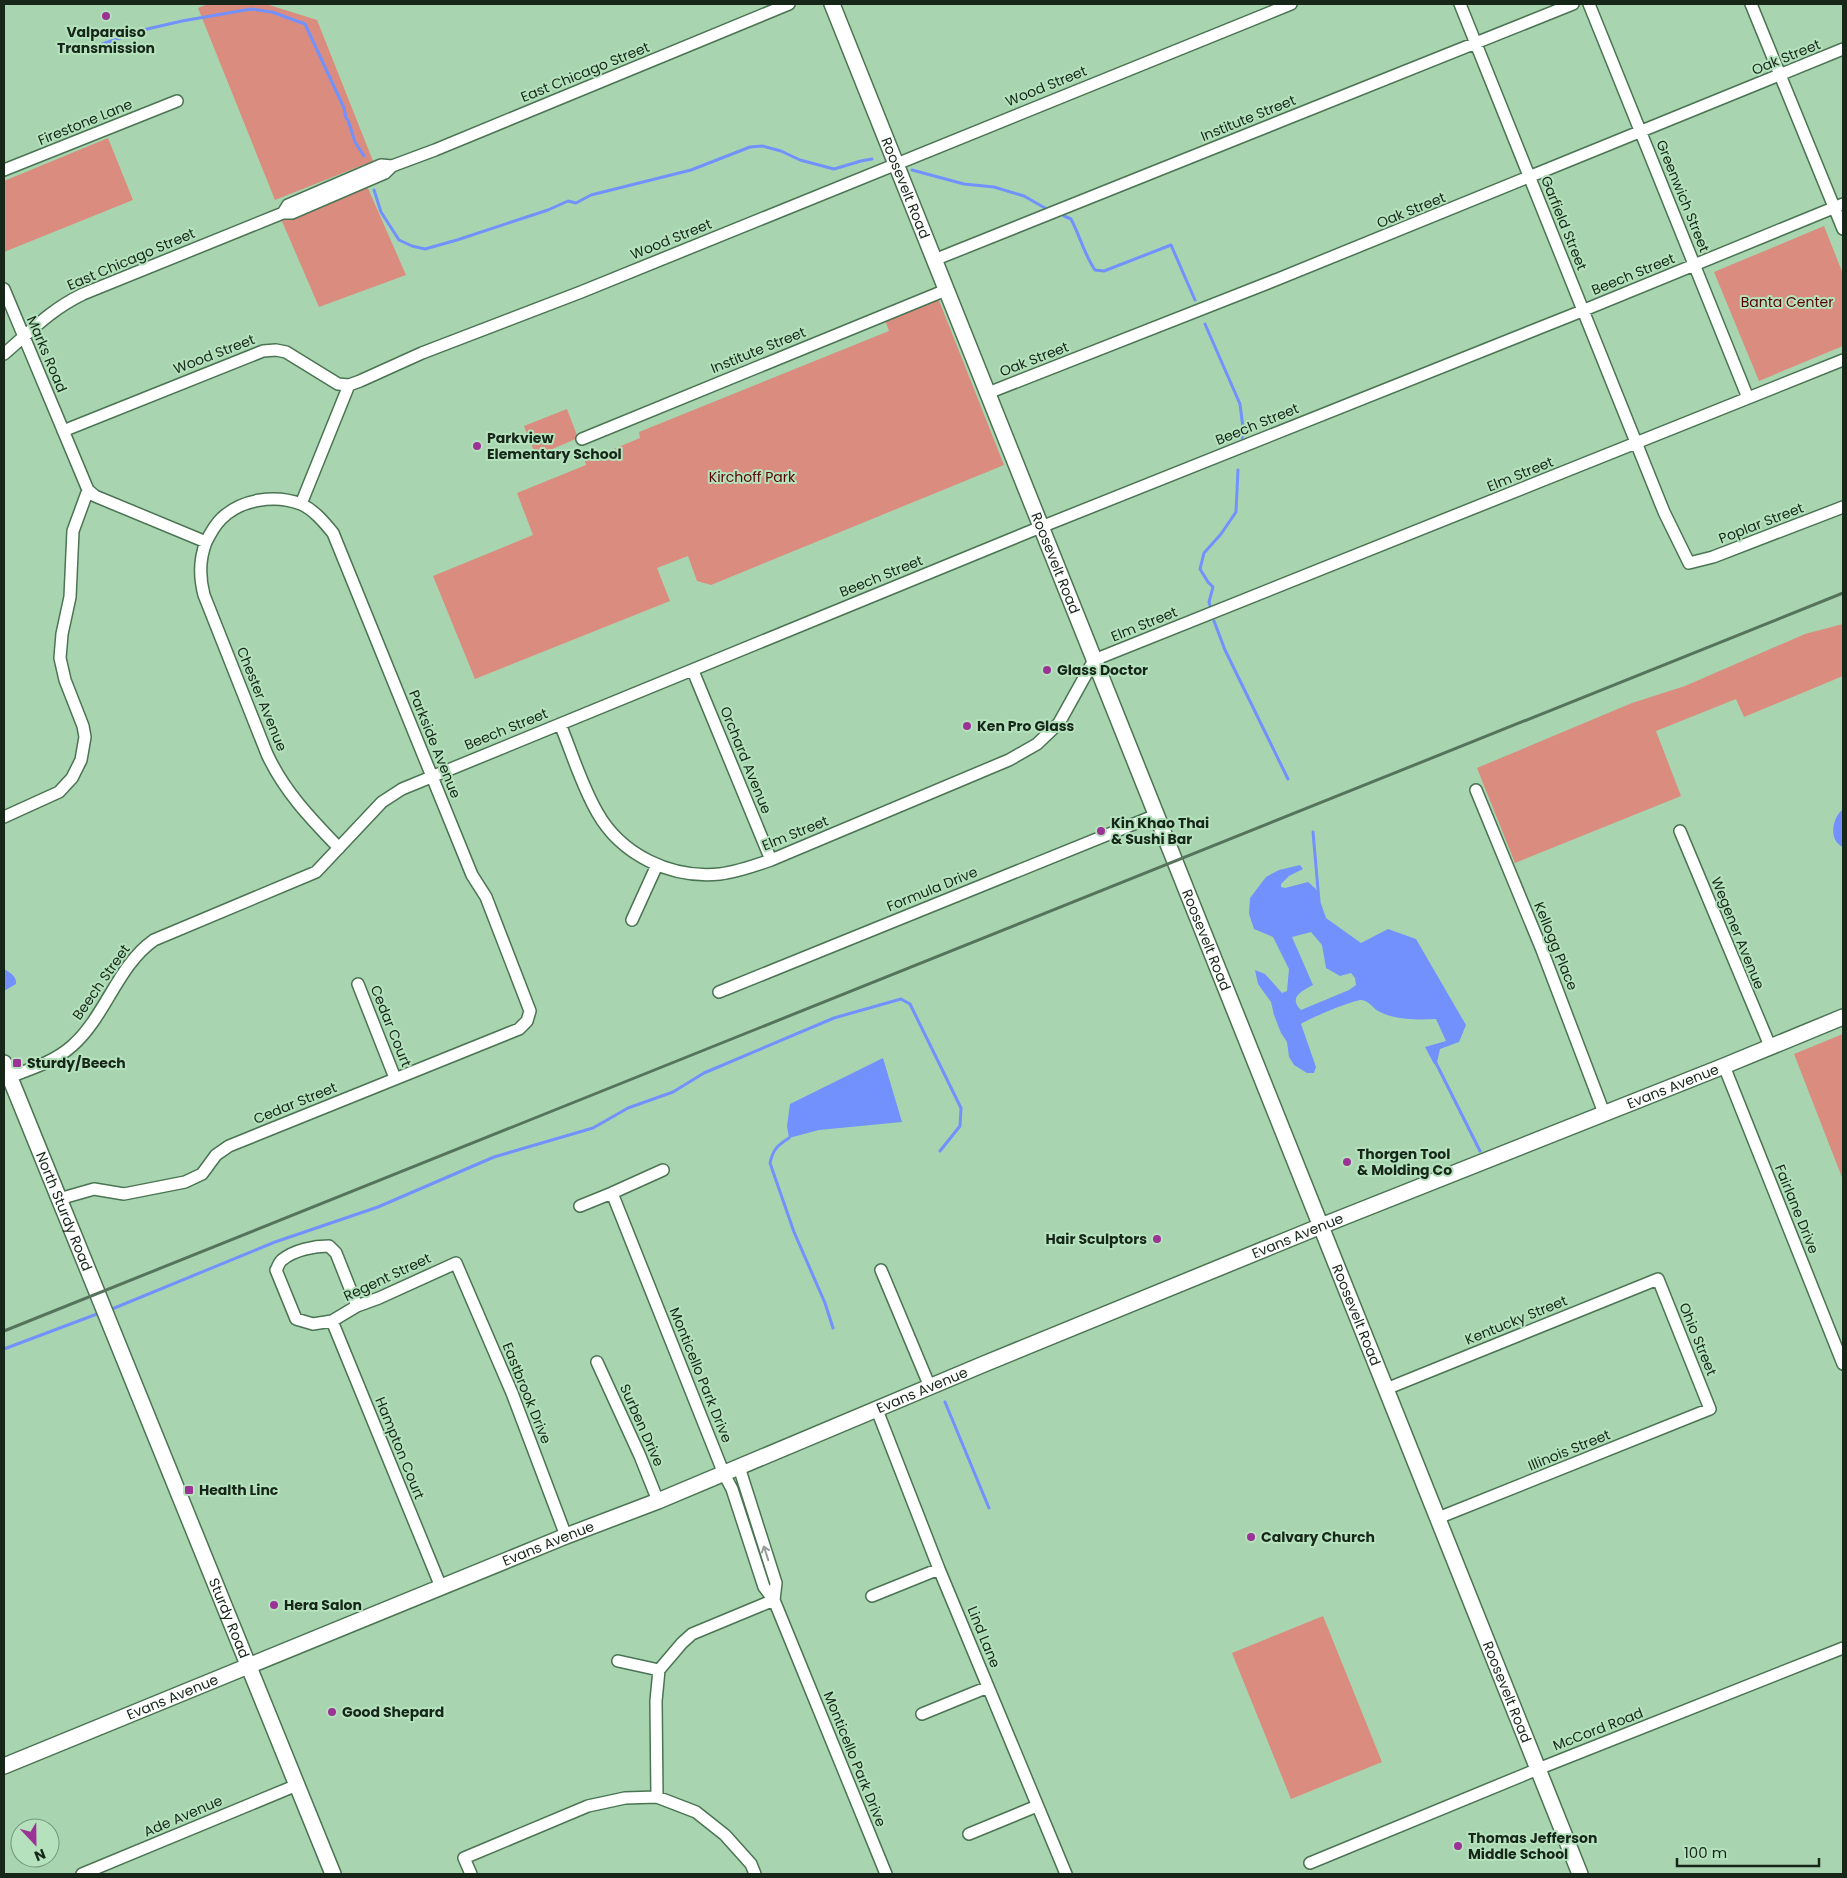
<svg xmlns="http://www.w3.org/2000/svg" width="1847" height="1878" viewBox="0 0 1847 1878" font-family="Poppins,sans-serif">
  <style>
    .green { fill: #da8c7f }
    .water { fill: #7291fd; fill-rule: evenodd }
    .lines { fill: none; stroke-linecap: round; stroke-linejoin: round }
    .stream { stroke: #7291fd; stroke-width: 3 }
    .street-casing { stroke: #4a7452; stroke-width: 14 }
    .secondary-casing { stroke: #4a7452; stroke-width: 18 }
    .street { stroke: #fff; stroke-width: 11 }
    .secondary { stroke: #fff; stroke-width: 15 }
    .rail { stroke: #56745c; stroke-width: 3 }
    .oneway { stroke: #969e98 }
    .poi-dot { fill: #9b3396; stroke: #b5e2bd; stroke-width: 2 }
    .labels { text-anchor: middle; stroke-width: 4; stroke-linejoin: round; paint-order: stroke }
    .poi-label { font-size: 14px; font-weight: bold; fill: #162719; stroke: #b5e2bd; text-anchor: start }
    .street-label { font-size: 14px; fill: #162719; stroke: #b5e2bd }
    .park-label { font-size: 14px; fill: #580301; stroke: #b5e2bd }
  </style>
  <rect width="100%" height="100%" fill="#a8d5b0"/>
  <!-- green -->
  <path class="green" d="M208 4H266L317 20 373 161 275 200 198 8Z
    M108 138 133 200 4 252V181Z
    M367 186 406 275 319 307 281 219 291 218Z
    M1824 226 1843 274V346L1759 381 1714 272Z
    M938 298 1004 465 711 585 697 581 688 556 657 568 670 601 475 679 433 576 533 535 517 493 586 465 585 461 640 438 639 432 889 331 885 320Z
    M567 409 578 438 536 456 524 426Z
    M1843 624V676L1744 717 1736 699 1656 731 1681 796 1515 863 1477 768 1632 703 1685 686 1805 634Z
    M1843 1034V1180L1794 1054Z
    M1323 1616 1382 1762 1291 1799 1232 1653Z"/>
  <!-- water -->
  <path class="water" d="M1843 809V847C1828 840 1832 818 1843 809Z
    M1300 865 1303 869 1289 876 1281 884V887L1285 888 1308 882 1316 889 1326 918 1361 943 1388 929 1416 939 1466 1025 1459 1042 1440 1049 1437 1062 1434 1064 1425 1047 1446 1041 1436 1019C1417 1020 1395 1020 1378 1011 1373 1008 1369 1001 1362 1000 1355 999 1308 1019 1301 1024L1316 1067 1314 1073H1307L1294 1065 1289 1057 1287 1042 1281 1033 1274 1015 1271 1002 1258 984 1255 970 1265 974 1282 993 1287 991 1289 969 1273 937 1254 929 1249 914 1250 898 1266 877 1279 870ZM1311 932 1322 945 1326 968 1340 976 1351 973 1355 978 1356 985 1349 990 1301 1010C1288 997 1302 991 1313 985L1292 937Z
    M4 969C10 973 17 976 16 984L4 991Z
    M883 1058 902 1122 819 1130 789 1138 787 1126 790 1104Z"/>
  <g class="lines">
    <!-- stream -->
    <path class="stream" d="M88 49 143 30 182 21 251 9 272 12 305 24 344 108 346 118 348 120 355 142 364 156
      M912 170 964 184 994 187 1024 196 1045 208
      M374 190 381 212 399 240 412 246 425 249 457 240 548 210 568 201 576 203 591 195 691 170 750 147 762 146 781 151 800 160 834 169 861 161 872 159
      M1064 216 1071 219C1080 236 1084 254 1095 270L1104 271 1171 245 1195 300
      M1205 324 1240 404 1243 428 1242 438
      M1210 606 1209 602 1213 587 1208 582 1200 569 1204 553 1221 534 1236 512 1238 470
      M1214 621 1225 650 1288 779
      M1313 832 1319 901
      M1434 1059 1480 1151
      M789 1138C778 1145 773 1149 770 1163L794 1232 825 1303 833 1328
      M112 1309 275 1242 378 1207 494 1157 593 1128 628 1108 673 1092 704 1073 834 1018 901 999 910 1004 961 1108 960 1126 940 1151
      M4 1349 97 1314
      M945 1402 989 1508"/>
    <defs>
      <path id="street" d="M1460 4 1664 512 1689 563 1713 557 1843 507
        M1589 4 1748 398
        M1751 4 1843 229
        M4 170 177 101
        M283 213 288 205 381 165 392 166
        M934 260 1573 4
        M4 289 88 490 95 496 206 542C210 534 214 526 221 519 241 499 275 494 301 504 314 510 324 522 333 533L472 875 486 897 530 1011 527 1021 519 1029 229 1146 216 1155 202 1174 185 1182 124 1194 94 1189 59 1199
        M4 354C31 331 50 310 83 294L283 213H292L385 173 392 166 435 150 789 4
        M988 393 1278 279 1843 49
        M63 431 263 351 276 350 286 352 338 384 349 385 360 381 422 353 581 292 1291 4
        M582 439 946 290
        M301 504 349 385
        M206 542C199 560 199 576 204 595L267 754C284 791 311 819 339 848
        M693 671 771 860
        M560 724C572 753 581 784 597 812 621 855 671 879 720 874 737 872 754 866 771 860L1009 760 1037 744 1059 723 1094 660 1843 360
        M1476 790 1542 950 1604 1113
        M4 817 59 792 72 778 81 760 85 737 83 726 65 680 60 658 62 634 70 597 73 531 88 490
        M1680 831 1770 1046
        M632 920 657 865
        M358 984 395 1078
        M719 992 1156 815
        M1724 1066 1843 1364
        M4 1079C27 1070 53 1063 72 1046 106 1016 117 966 154 940L316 872 382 802 402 789 1031 531 1577 313 1843 204
        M612 1193 663 1170
        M580 1206 612 1193 724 1474 732 1489 764 1587 774 1600 886 1874
        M881 1270 930 1387
        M357 1306 336 1253 329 1246C314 1246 294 1250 282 1260 279 1262 278 1267 276 1270L296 1319 313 1324 332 1321 357 1306 379 1298 456 1263 512 1393 566 1536
        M332 1321 441 1587
        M597 1362 640 1456 658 1501
        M1386 1389 1658 1279 1710 1409 1438 1518
        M877 1410 939 1569 1066 1874
        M739 1467 776 1583 774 1600
        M872 1596 939 1569
        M618 1661 659 1670
        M922 1714 988 1687
        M657 1797 656 1701 659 1670 682 1643 692 1634 774 1600
        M969 1834 1037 1806
        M1310 1863 1538 1769 1843 1648
        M82 1874 297 1785
        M471 1874 464 1858 588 1806 625 1798 657 1797 696 1812 725 1835 751 1864 755 1874"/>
      <g id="secondary">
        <path id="s1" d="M832 4 1580 1874"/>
        <path id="s2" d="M4 1063 333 1874"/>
        <path id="s3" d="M4 1766 566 1536 658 1501 984 1364 1321 1226 1724 1066 1843 1017"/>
      </g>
    </defs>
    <!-- street casing -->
    <use href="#street" class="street-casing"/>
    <!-- secondary casing -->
    <use href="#secondary" class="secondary-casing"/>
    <!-- street -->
    <use href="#street" class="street"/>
    <!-- secondary -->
    <use href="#secondary" class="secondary"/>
    <!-- rail -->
    <path class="rail" d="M4 1331 1843 593"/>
  </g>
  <!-- one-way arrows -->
  <defs><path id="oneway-shaft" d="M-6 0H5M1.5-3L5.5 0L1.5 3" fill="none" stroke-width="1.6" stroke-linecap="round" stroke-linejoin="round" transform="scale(1.25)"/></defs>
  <use class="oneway" href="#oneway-shaft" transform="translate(766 1553) rotate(-108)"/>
  <!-- markers -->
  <g class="poi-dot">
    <circle cx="106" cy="16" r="5"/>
    <circle cx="477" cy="446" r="5"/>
    <circle cx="1047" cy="670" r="5"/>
    <circle cx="967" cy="726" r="5"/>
    <circle cx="1101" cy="831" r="5"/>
    <rect x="12" y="1058" width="10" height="10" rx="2.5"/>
    <circle cx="1347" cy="1162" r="5"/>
    <circle cx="1157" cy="1239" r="5"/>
    <rect x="184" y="1485" width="10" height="10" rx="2.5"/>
    <circle cx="1251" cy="1537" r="5"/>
    <circle cx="274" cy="1605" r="5"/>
    <circle cx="332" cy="1712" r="5"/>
    <circle cx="1458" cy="1846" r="5"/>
  </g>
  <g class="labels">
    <!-- poi labels -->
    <g class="poi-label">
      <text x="106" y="37" text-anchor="middle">Valparaiso<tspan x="106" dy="16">Transmission</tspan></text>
      <text x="487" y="443">Parkview<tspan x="487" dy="16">Elementary School</tspan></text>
      <text x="1057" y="675">Glass Doctor</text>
      <text x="977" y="731">Ken Pro Glass</text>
      <text x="1111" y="828">Kin Khao Thai<tspan x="1111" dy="16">&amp; Sushi Bar</tspan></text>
      <text x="27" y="1068">Sturdy/Beech</text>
      <text x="1357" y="1159">Thorgen Tool<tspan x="1357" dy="16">&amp; Molding Co</tspan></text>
      <text x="1147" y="1244" text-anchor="end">Hair Sculptors</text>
      <text x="199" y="1495">Health Linc</text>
      <text x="1261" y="1542">Calvary Church</text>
      <text x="284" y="1610">Hera Salon</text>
      <text x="342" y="1717">Good Shepard</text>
      <text x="1468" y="1843">Thomas Jefferson<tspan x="1468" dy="16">Middle School</tspan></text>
    </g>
    <!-- street labels -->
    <g class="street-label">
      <text transform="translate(1786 57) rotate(-22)" y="5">Oak Street</text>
      <text transform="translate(585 72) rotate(-22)" y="5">East Chicago Street</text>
      <text transform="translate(1046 86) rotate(-22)" y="5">Wood Street</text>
      <text transform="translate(1248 118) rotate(-22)" y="5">Institute Street</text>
      <text transform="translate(85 122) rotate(-22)" y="5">Firestone Lane</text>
      <text dy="5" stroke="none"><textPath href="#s1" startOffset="198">Roosevelt Road</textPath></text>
      <text transform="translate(1683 196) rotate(68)" y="5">Greenwich Street</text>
      <text transform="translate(1411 210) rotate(-22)" y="5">Oak Street</text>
      <text transform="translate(1564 223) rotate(68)" y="5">Garfield Street</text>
      <text transform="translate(671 239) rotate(-22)" y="5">Wood Street</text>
      <text transform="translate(131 259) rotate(-23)" y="5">East Chicago Street</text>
      <text transform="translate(1633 274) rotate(-22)" y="5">Beech Street</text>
      <text transform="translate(758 350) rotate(-22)" y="5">Institute Street</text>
      <text transform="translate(47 354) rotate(67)" y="5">Marks Road</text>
      <text transform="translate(214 354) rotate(-21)" y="5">Wood Street</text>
      <text transform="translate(1034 359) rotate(-21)" y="5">Oak Street</text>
      <text transform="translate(1257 424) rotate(-22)" y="5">Beech Street</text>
      <text transform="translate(1520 474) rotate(-22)" y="5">Elm Street</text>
      <text transform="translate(1761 523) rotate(-21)" y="5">Poplar Street</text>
      <text dy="5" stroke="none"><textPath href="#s1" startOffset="602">Roosevelt Road</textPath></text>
      <text transform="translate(881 576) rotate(-22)" y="5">Beech Street</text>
      <text transform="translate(1144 624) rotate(-22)" y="5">Elm Street</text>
      <text transform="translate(262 699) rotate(68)" y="5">Chester Avenue</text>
      <text transform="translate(506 729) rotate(-22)" y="5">Beech Street</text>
      <text transform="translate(435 744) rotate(68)" y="5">Parkside Avenue</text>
      <text transform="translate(746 760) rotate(68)" y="5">Orchard Avenue</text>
      <text transform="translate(795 833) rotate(-22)" y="5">Elm Street</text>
      <text transform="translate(932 889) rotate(-22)" y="5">Formula Drive</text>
      <text transform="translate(1738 933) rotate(68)" y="5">Wegener Avenue</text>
      <text dy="5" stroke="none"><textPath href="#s1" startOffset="1008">Roosevelt Road</textPath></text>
      <text transform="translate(1556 946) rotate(68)" y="5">Kellogg Place</text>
      <text transform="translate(101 982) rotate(-55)" y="5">Beech Street</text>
      <text transform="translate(391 1026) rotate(68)" y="5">Cedar Court</text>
      <text dy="5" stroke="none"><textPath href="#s3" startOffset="1802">Evans Avenue</textPath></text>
      <text transform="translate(295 1103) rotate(-22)" y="5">Cedar Street</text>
      <text transform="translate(1797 1209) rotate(68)" y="5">Fairlane Drive</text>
      <text dy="5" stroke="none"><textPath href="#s2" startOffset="160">North Sturdy Road</textPath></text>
      <text dy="5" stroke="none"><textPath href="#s3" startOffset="1398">Evans Avenue</textPath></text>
      <text transform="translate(387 1277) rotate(-25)" y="5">Regent Street</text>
      <text dy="5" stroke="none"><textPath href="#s1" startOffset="1412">Roosevelt Road</textPath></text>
      <text transform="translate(1516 1320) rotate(-22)" y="5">Kentucky Street</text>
      <text transform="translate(1698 1339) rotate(68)" y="5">Ohio Street</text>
      <text transform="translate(701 1375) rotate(68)" y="5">Monticello Park Drive</text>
      <text dy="5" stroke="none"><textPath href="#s3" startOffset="992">Evans Avenue</textPath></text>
      <text transform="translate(527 1393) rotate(68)" y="5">Eastbrook Drive</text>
      <text transform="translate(642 1425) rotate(66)" y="5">Surben Drive</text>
      <text transform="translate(400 1448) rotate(68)" y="5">Hampton Court</text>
      <text transform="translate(1569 1450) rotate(-22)" y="5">Illinois Street</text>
      <text dy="5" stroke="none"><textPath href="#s3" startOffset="588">Evans Avenue</textPath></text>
      <text dy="5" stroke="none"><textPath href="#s2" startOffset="599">Sturdy Road</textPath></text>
      <text transform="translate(984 1637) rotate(68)" y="5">Lind Lane</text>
      <text dy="5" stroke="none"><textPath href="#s1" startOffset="1818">Roosevelt Road</textPath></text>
      <text dy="5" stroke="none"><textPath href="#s3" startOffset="182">Evans Avenue</textPath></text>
      <text transform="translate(1598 1729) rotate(-21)" y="5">McCord Road</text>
      <text transform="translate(855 1759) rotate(68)" y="5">Monticello Park Drive</text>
      <text transform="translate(183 1816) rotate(-23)" y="5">Ade Avenue</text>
    </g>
    <!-- park labels -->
    <g class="park-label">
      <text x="1787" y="307">Banta Center</text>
      <text x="752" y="482">Kirchoff Park</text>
    </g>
  </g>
  <!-- border -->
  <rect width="1847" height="1878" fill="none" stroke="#162719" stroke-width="10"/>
  <!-- north arrow -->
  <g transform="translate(35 1843) rotate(158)"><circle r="24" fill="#b5e2bd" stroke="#75977b"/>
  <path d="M0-4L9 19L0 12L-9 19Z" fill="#9b3396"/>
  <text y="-8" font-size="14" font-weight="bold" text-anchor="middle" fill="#162719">N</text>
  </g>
  <!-- scale -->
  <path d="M1677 1858v8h142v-8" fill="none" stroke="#162719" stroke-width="2.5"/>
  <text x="1684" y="1858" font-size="15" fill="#162719" stroke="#b5e2bd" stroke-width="4" paint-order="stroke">100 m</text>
</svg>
